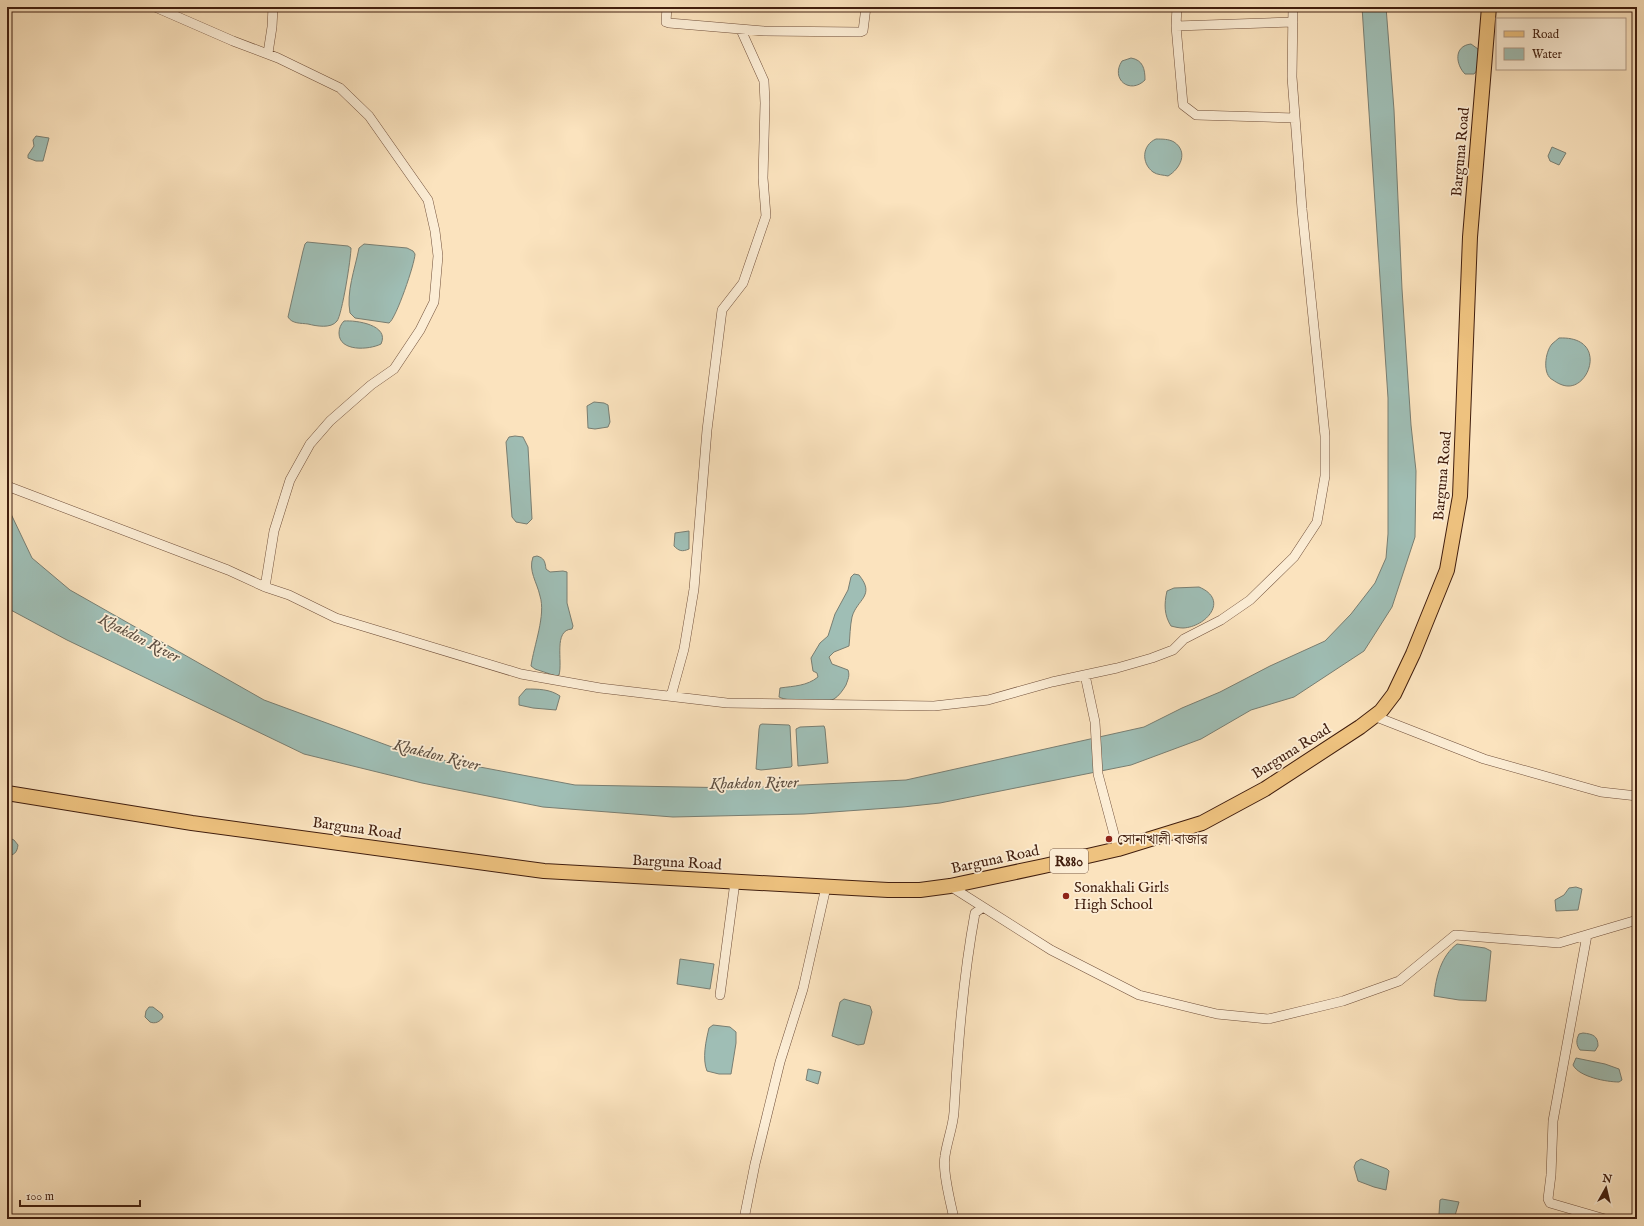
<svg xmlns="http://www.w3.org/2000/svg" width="1644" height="1226" viewBox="0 0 1644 1226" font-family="'IM FELL English','Noto Serif Bengali',serif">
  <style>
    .water { fill: #9fbeb5; stroke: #797e72 }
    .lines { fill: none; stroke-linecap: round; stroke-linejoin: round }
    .street-casing { stroke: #704f3a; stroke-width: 10 }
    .primary-casing { stroke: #411e0e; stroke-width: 16 }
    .street { stroke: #fcedd5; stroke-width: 9 }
    .primary { stroke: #eec27f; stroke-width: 14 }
    .poi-dot { fill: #8f2418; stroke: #fcedd5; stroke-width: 1.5 }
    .labels { text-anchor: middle; stroke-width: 3.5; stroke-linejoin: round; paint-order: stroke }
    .shield { fill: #fcedd5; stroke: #795c4a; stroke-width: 1 }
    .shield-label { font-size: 14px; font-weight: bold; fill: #411e0e }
    .street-label { font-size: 15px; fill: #411e0e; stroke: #fcedd5 }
    .poi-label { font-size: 15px; fill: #411e0e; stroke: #fcedd5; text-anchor: start }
    .water-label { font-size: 16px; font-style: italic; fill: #5d4e40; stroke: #fcedd5 }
  </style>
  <rect width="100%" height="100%" fill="#fbe3be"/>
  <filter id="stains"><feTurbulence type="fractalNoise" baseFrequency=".005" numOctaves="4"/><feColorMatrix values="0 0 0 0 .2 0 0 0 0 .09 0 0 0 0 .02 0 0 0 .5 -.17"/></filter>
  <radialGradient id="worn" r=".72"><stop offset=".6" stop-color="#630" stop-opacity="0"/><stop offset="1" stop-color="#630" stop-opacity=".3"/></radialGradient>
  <!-- water -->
  <path class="water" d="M1362 7H1386L1394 110 1402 289 1411 425 1416 471 1415 537 1392 607 1364 651 1294 697 1251 710 1201 739 1131 765 940 803 903 807 804 814 673 817 543 807 422 783 304 754 67 640 7 608V513L11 514 32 558 70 590 264 700 411 754 575 785 740 788 906 780 1144 727 1182 708 1220 692 1270 666 1325 641 1351 614 1375 583 1386 558 1388 534V398Z
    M1471 44 1478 49C1480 59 1481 67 1474 74H1465C1456 65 1453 46 1471 44Z
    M1131 58C1143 60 1145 69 1145 80 1130 95 1110 79 1122 61Z
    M36 136 49 138 43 161H36L28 158V155L34 146 33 140Z
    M1156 139C1162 139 1169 139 1174 142 1189 152 1180 169 1168 176 1164 175 1157 175 1153 172 1141 163 1142 145 1156 139Z
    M1552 147 1566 153 1559 165 1550 161 1548 156Z
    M307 242 348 246 351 248C351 258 342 315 337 321 331 329 316 326 308 324 301 323 292 324 288 317L303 251 305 244Z
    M364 244 407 248 413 251 415 254C415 263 396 319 389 323L355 318 350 313C346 292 355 269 359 248Z
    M344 321C356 320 390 325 381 344 369 350 339 352 339 333 339 328 341 324 344 321Z
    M1559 338C1607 336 1591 387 1568 386 1563 386 1557 383 1553 380 1542 375 1545 352 1552 344 1554 342 1557 340 1559 338Z
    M594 402 604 403 608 405 610 422 608 427 595 429 588 428 587 406Z
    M515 436 523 437 528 447 532 519 527 524 516 522 512 517 506 442 509 437Z
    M689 531V549C682 552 679 551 674 546L675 533Z
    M537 556C544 558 545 561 546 569L550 572 563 571 567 572V603L573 626 572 629C553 630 563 661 559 675L556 676 535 669 531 666C534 645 546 615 540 596 537 582 528 571 533 557Z
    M854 574 859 575C876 596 857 599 852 617 850 626 850 637 849 646L834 652 829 657 832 664 848 670C850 676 848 679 846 685 843 690 839 696 834 699 824 704 789 702 779 697L780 688C794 686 807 686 818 677L817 673 813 671 811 658 820 643 828 636 835 614 848 590 851 577Z
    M1199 587C1230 600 1206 627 1183 628 1179 628 1175 627 1171 626 1164 615 1164 604 1167 591L1174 588Z
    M526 689C538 689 550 689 560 696L556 710 533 708 519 705V697Z
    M762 724 789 725 790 726 792 766 791 767 761 770 756 769 759 729 760 725Z
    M824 726 825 729 828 763 798 766 796 729 800 727Z
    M7 837 14 840 18 845C17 853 14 855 7 856Z
    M1576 887 1582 889 1578 910 1556 911 1555 900 1564 895 1569 888Z
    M1457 944 1485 948 1491 951 1486 1001 1459 1000 1434 996C1436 977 1441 956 1457 944Z
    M680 959 714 964 710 989 677 984Z
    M844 999 870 1006 872 1012 864 1044 858 1045 832 1036 840 1002Z
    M149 1007H153L162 1014 163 1017C160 1022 155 1024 150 1022L145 1017 146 1011Z
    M713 1025 730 1027 736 1032V1043L731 1074H719L707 1071C702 1059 706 1040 709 1028Z
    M1583 1033C1593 1034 1598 1036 1598 1046L1595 1051 1580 1050C1576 1045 1576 1040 1579 1034Z
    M1576 1058 1605 1064 1619 1069 1622 1080 1619 1082C1607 1082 1579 1077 1573 1065Z
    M808 1069 821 1072 818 1084 806 1080Z
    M1361 1159 1387 1169 1389 1171 1386 1190 1374 1187 1358 1181 1354 1167 1356 1162Z
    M1442 1199 1459 1202 1454 1219H1440L1439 1214 1440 1200Z"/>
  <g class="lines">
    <defs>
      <path id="street" d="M155 7 233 41 278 58 340 88 369 116 428 200 435 231 438 256 434 302 420 330 394 369 371 385 330 421 310 444 290 480 274 531 265 587
        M667 7 666 22 669 23 764 31 860 32 863 31 866 7
        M1177 7 1176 26 1183 105 1196 115 1295 118
        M1176 26 1293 22
        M268 53 272 27 273 7
        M7 486 228 570 265 587 289 595 336 618 521 674 600 688 727 703 934 706 988 700 1052 682 1117 668 1152 658 1173 650 1184 639 1221 620 1250 600 1294 557 1317 522 1325 476V436L1302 209 1292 77 1293 7
        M1085 675 1095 722 1098 774 1118 849
        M671 696 684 649 694 589 707 430 722 310 743 283 766 216 763 178 765 103 764 81 741 30
        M1374 716 1484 759 1601 792 1637 796
        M950 886 1051 950 1139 995 1217 1014 1268 1019 1343 1001 1399 981 1455 935 1559 943 1637 920
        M1587 935 1553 1121 1551 1175 1548 1199 1550 1203 1605 1219
        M720 995 735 882
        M744 1219 755 1164 780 1062 803 989 826 887
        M954 1219C951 1204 942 1171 945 1156 947 1141 953 1127 954 1112 958 1045 963 978 975 913L983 907"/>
      <path id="primary" d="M7 793 192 823 544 871 888 890H920L950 886 1044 866 1118 849 1202 823 1265 789 1360 727 1381 711 1394 694 1413 654 1447 570 1460 496 1470 237 1489 7"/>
    </defs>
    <!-- street casing -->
    <use href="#street" class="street-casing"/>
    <!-- primary casing -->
    <use href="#primary" class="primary-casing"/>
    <!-- street -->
    <use href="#street" class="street"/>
    <!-- primary -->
    <use href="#primary" class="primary"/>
  </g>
  <!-- markers -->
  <g class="poi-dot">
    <circle cx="1109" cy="839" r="4"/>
    <circle cx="1066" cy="896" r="4"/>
  </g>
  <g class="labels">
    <!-- shield labels -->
    <rect class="shield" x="1050" y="849" width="38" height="24" rx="3"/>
    <g class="shield-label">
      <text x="1069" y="866">R880</text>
    </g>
    <!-- street labels -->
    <g class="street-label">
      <text transform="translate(1460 152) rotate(-85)" y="5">Barguna Road</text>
      <text transform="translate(1442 476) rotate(-85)" y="5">Barguna Road</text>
      <text transform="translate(1291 751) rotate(-32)" y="5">Barguna Road</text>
      <text transform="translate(357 828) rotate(8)" y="5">Barguna Road</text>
      <text transform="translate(995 859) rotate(-12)" y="5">Barguna Road</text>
      <text transform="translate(677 862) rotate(3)" y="5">Barguna Road</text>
    </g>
    <!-- poi labels -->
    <g class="poi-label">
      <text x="1117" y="844">সোনাখালী বাজার</text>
      <text x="1074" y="892">Sonakhali Girls<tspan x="1074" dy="17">High School</tspan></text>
    </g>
    <!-- water labels -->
    <g class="water-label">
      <text transform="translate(140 637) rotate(27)" y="6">Khakdon River</text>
      <text transform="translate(437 754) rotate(14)" y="6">Khakdon River</text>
      <text transform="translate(754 782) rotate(-1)" y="6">Khakdon River</text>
    </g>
  </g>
  <!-- margin -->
  <rect width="1644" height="1226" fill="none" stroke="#fbe3be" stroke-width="24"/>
  <rect x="8" y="8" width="1628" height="1210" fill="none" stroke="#411e0e" stroke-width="2"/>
  <rect x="12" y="12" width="1620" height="1202" fill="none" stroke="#411e0e"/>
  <!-- legend -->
  <rect x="1496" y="18" width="130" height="52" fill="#fcedd5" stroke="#b19a85"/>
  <rect x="1504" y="31" width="20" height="6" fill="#eec27f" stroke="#b19a85"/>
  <text x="1532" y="38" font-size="12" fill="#411e0e">Road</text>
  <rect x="1504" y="48" width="20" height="12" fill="#9fbeb5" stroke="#b19a85"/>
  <text x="1532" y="58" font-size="12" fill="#411e0e">Water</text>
  <!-- north arrow -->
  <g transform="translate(1606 1188) rotate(8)" stroke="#fcedd5" stroke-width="3" paint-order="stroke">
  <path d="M0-3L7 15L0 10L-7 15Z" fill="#411e0e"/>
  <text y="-6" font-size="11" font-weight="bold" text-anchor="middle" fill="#411e0e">N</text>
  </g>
  <!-- scale -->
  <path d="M20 1200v6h120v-6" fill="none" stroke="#411e0e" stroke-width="2"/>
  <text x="26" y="1200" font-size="12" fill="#411e0e" stroke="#fcedd5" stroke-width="3" paint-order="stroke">100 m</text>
  <rect width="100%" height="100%" filter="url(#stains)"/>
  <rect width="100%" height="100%" fill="url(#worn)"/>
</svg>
